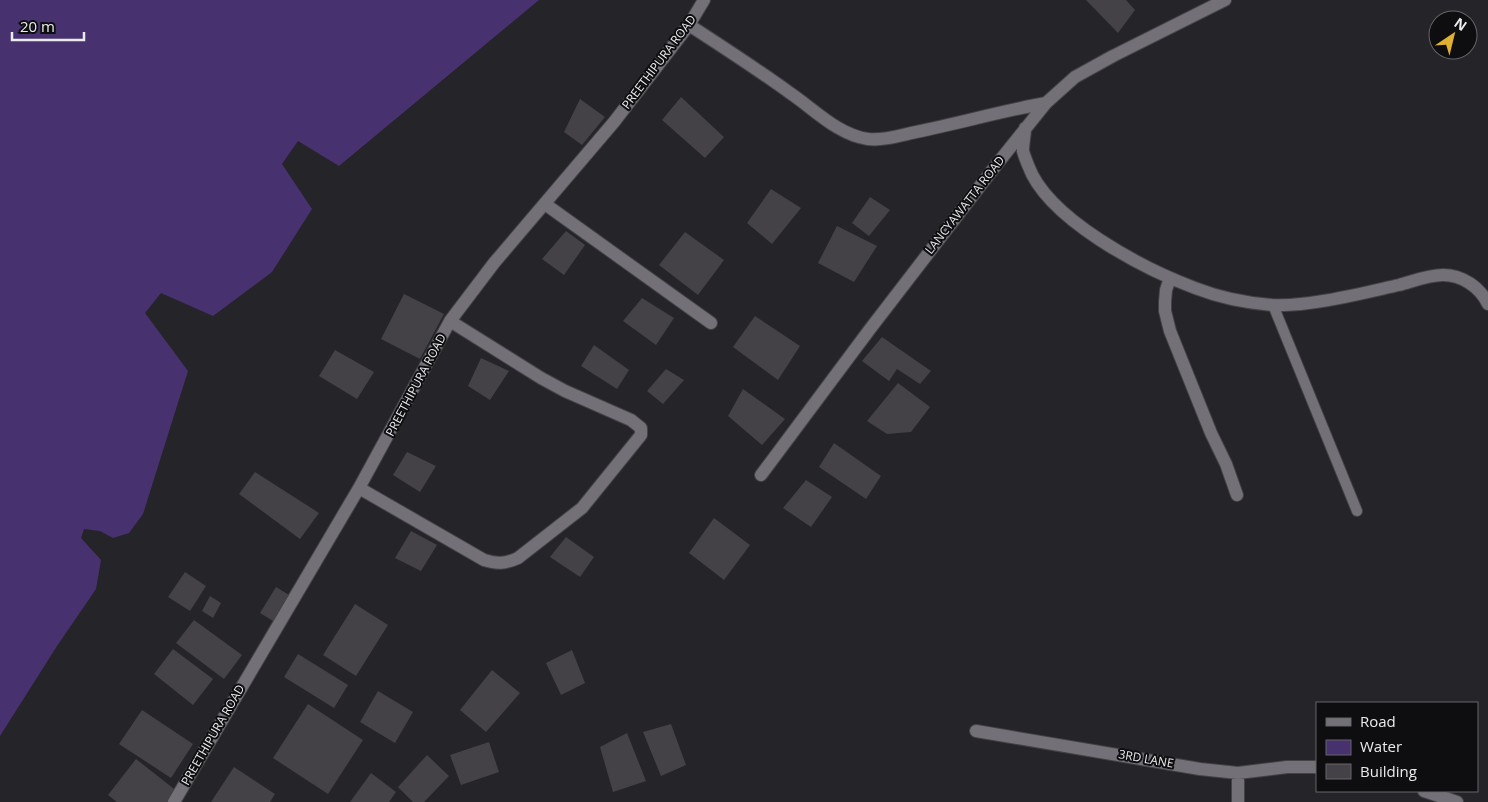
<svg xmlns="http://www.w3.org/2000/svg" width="1488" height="802" viewBox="0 0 1488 802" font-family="'Open Sans',sans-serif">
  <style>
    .water { fill: #47326f }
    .building { fill: #444247 }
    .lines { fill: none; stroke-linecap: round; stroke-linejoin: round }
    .service-casing { stroke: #434246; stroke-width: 12 }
    .minor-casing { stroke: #434246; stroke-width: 14 }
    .service { stroke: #737177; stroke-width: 10 }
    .minor { stroke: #737177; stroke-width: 12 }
    .labels { text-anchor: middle; stroke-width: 4; stroke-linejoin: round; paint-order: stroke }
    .street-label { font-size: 12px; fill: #ebeaed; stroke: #0e0d0f }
  </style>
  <rect width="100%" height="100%" fill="#252428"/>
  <!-- water -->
  <path class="water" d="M0 0H539L339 166 298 141 282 164 312 209 272 272 213 316 161 293 145 313 188 371 143 514 129 533 113 538 100 531 84 529 81 538 101 560 96 589 57 646 0 736Z"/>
  <!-- building -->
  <path class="building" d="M1086 0H1126L1135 10 1118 33Z
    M681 97 724 137 705 158 662 120Z
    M580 99 605 117 582 145 564 132Z
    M771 189 801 208 772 244 747 223Z
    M870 197 890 210 869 236 852 223Z
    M837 226 877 246 854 282 818 263Z
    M566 231 585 245 564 275 542 259Z
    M685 232 724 260 698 295 659 265Z
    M404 294 444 314 420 359 381 339Z
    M642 298 674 318 656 345 623 321Z
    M755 316 800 346 778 380 733 347Z
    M882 337 931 371 920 384 897 369 889 381 862 361Z
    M594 345 629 370 617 389 581 366Z
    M335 350 374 372 357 399 319 376Z
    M481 358 509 371 490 400 468 386Z
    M666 369 684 380 663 404 647 391Z
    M898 383 930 407 911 432 887 434 867 421Z
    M743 389 785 419 762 445 728 416Z
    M834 443 881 476 866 499 819 467Z
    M407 452 436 466 420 492 393 475Z
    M255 472 319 513 300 539 239 494Z
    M806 480 832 497 811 527 783 508Z
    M714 518 750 545 724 580 689 553Z
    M411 531 437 545 421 571 395 558Z
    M566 537 594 557 580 577 550 557Z
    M185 572 206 586 190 611 168 597Z
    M276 587 299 601 283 627 260 613Z
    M210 596 221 603 213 618 202 611Z
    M355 604 388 625 356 676 323 655Z
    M194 620 242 655 224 679 176 643Z
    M173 649 213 679 193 705 154 674Z
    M572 650 585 683 561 695 546 663Z
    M298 654 348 685 334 708 284 677Z
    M492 670 520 693 486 732 460 710Z
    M378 691 413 712 395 743 360 722Z
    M308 704 363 740 328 794 273 758Z
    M142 710 193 744 171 778 119 744Z
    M671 724 686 765 661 776 643 732Z
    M627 733 646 781 613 792 600 747Z
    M489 742 499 772 461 785 450 755Z
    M427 755 449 776 424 802H413L398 787Z
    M136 759 178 792 170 802H117L108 795Z
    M234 767 275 794 270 802H211Z
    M371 773 396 792 389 802H350Z"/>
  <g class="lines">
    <defs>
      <path id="service" d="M1273 305 1357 511"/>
      <path id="minor" d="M689 25C723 47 757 69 790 93 814 109 838 135 868 139 884 141 901 135 916 132 960 123 1002 111 1046 103
        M1025 128C1025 135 1023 143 1023 151 1024 155 1026 160 1028 165 1047 219 1144 269 1195 288 1218 297 1247 303 1272 305 1309 307 1363 293 1399 285 1414 281 1428 275 1443 275 1462 275 1480 287 1488 304
        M545 204 711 323
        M1170 278 1166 290 1165 302V311L1170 331 1211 433 1226 464 1237 495
        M761 475 870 329 997 164 1046 103 1075 77 1113 56 1225 0
        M359 488 484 560C497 564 505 564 518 558L582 508 641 435V428L631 420 565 391 541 378 450 321
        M976 731 1200 769 1238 773 1287 767H1317
        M1424 791 1457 802
        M174 802 359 488 450 321 494 263 614 122 689 25 704 0
        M1238 802V773"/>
    </defs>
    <!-- service casing -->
    <use href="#service" class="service-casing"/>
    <!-- minor casing -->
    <use href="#minor" class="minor-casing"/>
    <!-- service -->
    <use href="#service" class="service"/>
    <!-- minor -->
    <use href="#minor" class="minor"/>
  </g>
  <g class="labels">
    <!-- street labels -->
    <g class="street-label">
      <text transform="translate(659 62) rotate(-53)" y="4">PREETHIPURA ROAD</text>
      <text transform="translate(965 205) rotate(-52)" y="4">LANCYAWATTA ROAD</text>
      <text transform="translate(416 385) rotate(-62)" y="4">PREETHIPURA ROAD</text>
      <text transform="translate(213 735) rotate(-60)" y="4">PREETHIPURA ROAD</text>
      <text transform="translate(1146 759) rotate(10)" y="4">3RD LANE</text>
    </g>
  </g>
  <!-- legend -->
  <rect x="1316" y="702" width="162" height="90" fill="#0e0d0f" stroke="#666568"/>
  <rect x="1326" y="718" width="25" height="8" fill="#737177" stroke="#666568"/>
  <text x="1360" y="727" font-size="15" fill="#ebeaed">Road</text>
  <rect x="1326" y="740" width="25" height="15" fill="#47326f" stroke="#666568"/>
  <text x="1360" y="752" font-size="15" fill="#ebeaed">Water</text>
  <rect x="1326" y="764" width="25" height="15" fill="#444247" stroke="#666568"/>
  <text x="1360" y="777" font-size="15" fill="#ebeaed">Building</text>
  <!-- north arrow -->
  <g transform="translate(1453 35) rotate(35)"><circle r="24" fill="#0e0d0f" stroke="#666568"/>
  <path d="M0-4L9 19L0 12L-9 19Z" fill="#deb133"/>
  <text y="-8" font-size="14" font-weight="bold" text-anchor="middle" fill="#ebeaed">N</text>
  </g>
  <!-- scale -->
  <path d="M12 32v8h72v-8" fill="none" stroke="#ebeaed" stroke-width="2.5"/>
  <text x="20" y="32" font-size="15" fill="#ebeaed" stroke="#0e0d0f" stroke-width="4" paint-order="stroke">20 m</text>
</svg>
